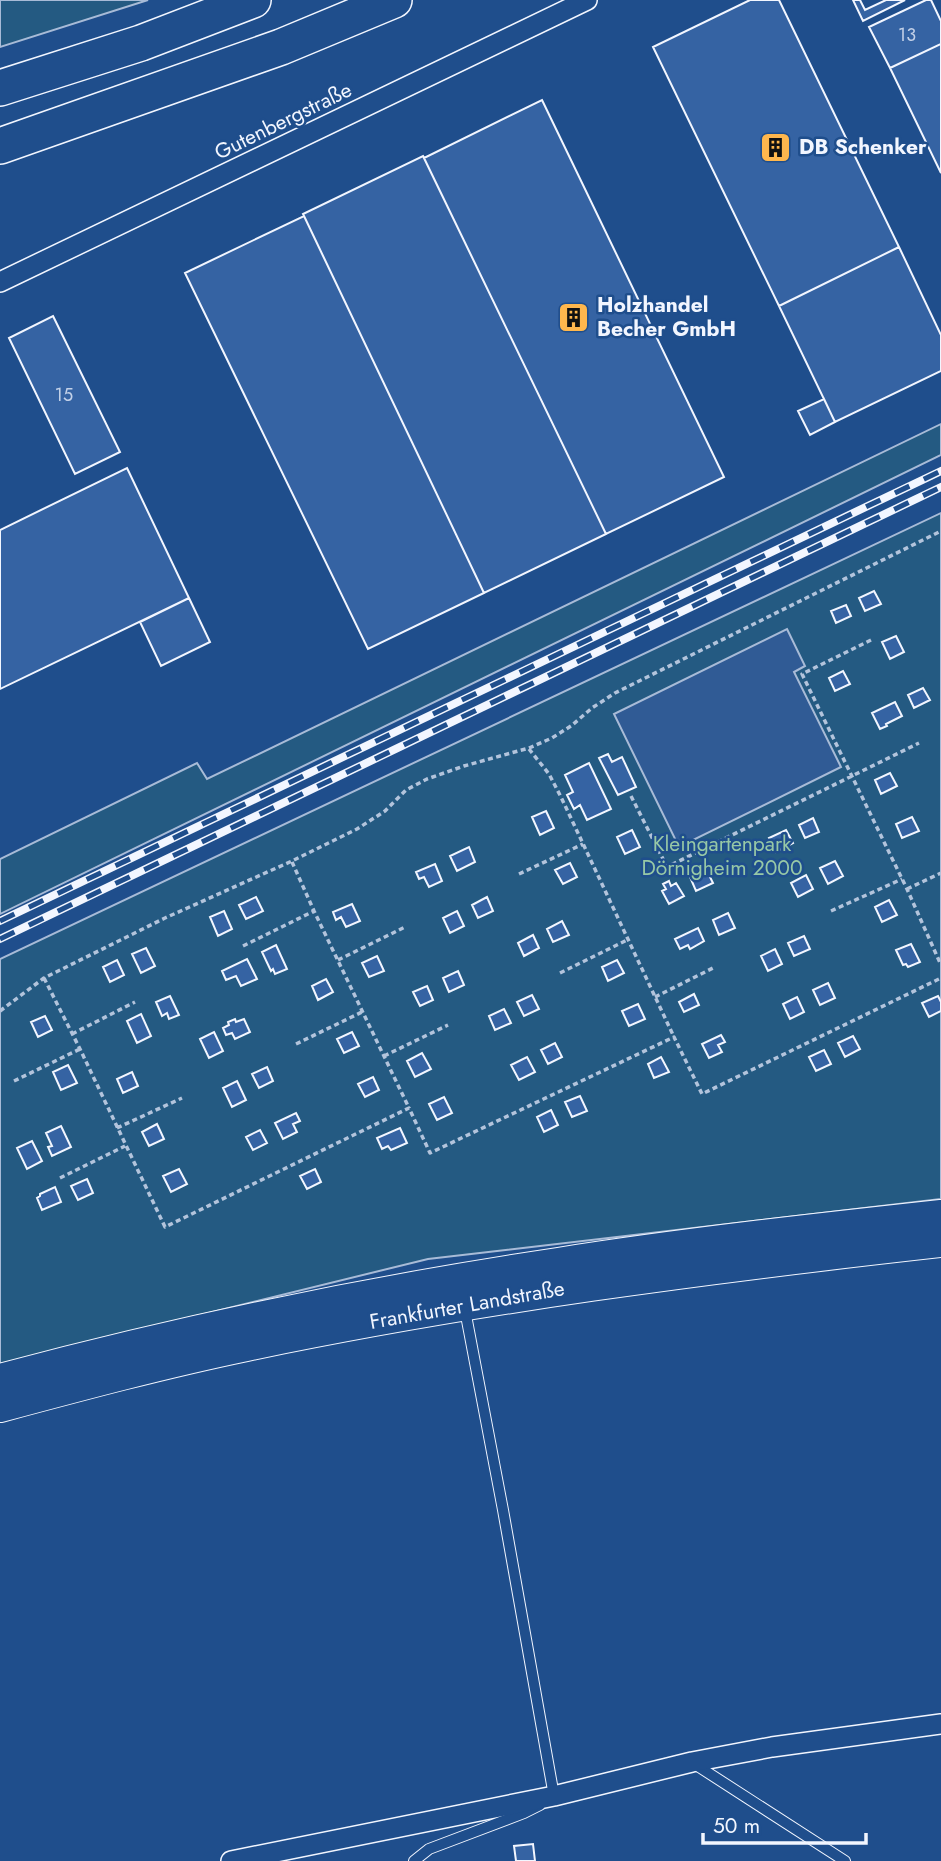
<svg xmlns="http://www.w3.org/2000/svg" width="941" height="1861" viewBox="0 0 941 1861" font-family="Jost,sans-serif">
  <style>
    .green { fill: #245a82; stroke: #a8bbd7; stroke-width: 2 }
    .parking { fill: #305b95; stroke: #a8bbd7; stroke-width: 2 }
    .building { fill: #3563a3; stroke: #f2f6ff; stroke-width: 2 }
    .lines { fill: none; stroke-linecap: round; stroke-linejoin: round }
    .lane-casing { stroke: #f2f6ff; stroke-width: 12 }
    .street-casing { stroke: #f2f6ff; stroke-width: 22 }
    .primary-casing { stroke: #f2f6ff; stroke-width: 34 }
    .highway-casing { stroke: #f2f6ff; stroke-width: 38 }
    .path { stroke: #b3c4dc; stroke-width: 3.5; stroke-dasharray: 5 3.5; stroke-linecap: butt }
    .lane { stroke: #1f4e8c; stroke-width: 10 }
    .street { stroke: #1f4e8c; stroke-width: 19 }
    .primary { stroke: #1f4e8c; stroke-width: 32 }
    .highway { stroke: #1f4e8c; stroke-width: 35 }
    .rail-casing { stroke: #f2f6ff; stroke-width: 8 }
    .rail { stroke: #1f4e8c; stroke-width: 5; stroke-dasharray: 16; stroke-linecap: butt }
    .labels { text-anchor: middle; stroke-width: 5; stroke-linejoin: round; paint-order: stroke }
    .number-label { font-size: 18px; fill: #c3d1e8 }
    .street-label { font-size: 21px; fill: #f2f6ff; stroke: #1f4e8c }
    .poi-label { font-size: 21px; font-weight: bold; fill: #f2f6ff; stroke: #1f4e8c; text-anchor: start }
    .park-label { font-size: 21px; fill: #97c8a6; stroke: #1f4e8c }
  </style>
  <rect width="100%" height="100%" fill="#1f4e8c"/>
  <!-- green -->
  <path class="green" d="M0 0H148L0 47Z
    M941 424V455L0 914V859L197 763 207 779Z
    M941 513V1199L428 1259 0 1364V959Z"/>
  <!-- parking -->
  <path class="parking" d="M787 629 805 666 794 672 841 767 679 847 614 714Z"/>
  <!-- building -->
  <path class="building" d="M750 0H779L899 247 779 306 653 47Z
    M853 0H860L865 10 886 0H905L863 21Z
    M926 0H931L941 21V44L890 68 869 27Z
    M941 44V173L890 68Z
    M542 100 724 477 606 534 424 158Z
    M423 156 606 534 484 593 303 214Z
    M304 216 484 593 368 649 185 273Z
    M899 247 941 335V371L835 422 779 306Z
    M53 316 120 452 75 474 9 338Z
    M824 399 835 422 810 435 798 411Z
    M127 468 189 598 0 689V530Z
    M874 591 881 604 865 611 859 598Z
    M189 598 210 642 161 666 140 622Z
    M846 605 851 616 836 623 831 611Z
    M896 636 904 652 890 659 882 642Z
    M843 671 850 684 835 691 829 678Z
    M923 688 930 700 914 708 908 695Z
    M895 702 902 716 886 724 887 726 880 729 872 713Z
    M608 754 612 762 622 757 636 787 618 795 599 758Z
    M589 763 611 809 587 820 580 805 574 809 567 795 573 792 565 775Z
    M890 773 897 786 881 794 875 780Z
    M546 811 554 828 540 835 532 817Z
    M912 817 919 831 902 838 896 824Z
    M813 818 819 832 805 838 799 825Z
    M632 830 640 847 625 854 617 837Z
    M786 830 793 843 776 852 769 838Z
    M469 847 475 862 457 871 450 856Z
    M835 861 843 876 828 884 820 868Z
    M570 863 577 877 563 884 555 870Z
    M435 864 442 881 429 887 424 877 419 879 416 872Z
    M706 869 713 883 696 891 690 877Z
    M806 875 813 889 798 897 791 883Z
    M669 881 671 886 676 883 684 896 669 904 662 891 666 889 663 884Z
    M256 897 263 911 246 919 239 905Z
    M487 897 493 911 478 918 472 905Z
    M889 900 897 915 882 922 875 907Z
    M352 904 360 921 346 927 341 917 336 920 333 912Z
    M224 911 232 929 218 936 210 917Z
    M457 911 464 926 450 933 443 918Z
    M728 913 735 928 719 935 713 920Z
    M562 921 569 935 553 942 547 929Z
    M698 928 704 941 690 949 688 945 680 949 675 939Z
    M533 935 539 948 524 956 518 943Z
    M804 936 810 949 794 956 788 943Z
    M911 944 920 962 908 967 906 964 903 965 896 950Z
    M276 945 287 969 275 974 273 969 271 971 262 952Z
    M146 948 155 966 141 973 132 954Z
    M775 949 782 964 768 971 761 956Z
    M377 956 384 971 369 977 362 963Z
    M247 959 257 979 241 986 236 976 226 980 222 971Z
    M117 960 124 975 110 982 103 967Z
    M617 960 624 973 608 981 602 967Z
    M458 971 464 985 449 992 443 978Z
    M326 979 333 992 318 1000 312 986Z
    M828 983 835 998 820 1005 813 990Z
    M427 986 433 1000 420 1006 413 992Z
    M694 994 699 1005 684 1012 679 1002Z
    M532 995 539 1009 524 1016 517 1002Z
    M170 996 179 1015 169 1019 167 1013 162 1016 156 1002Z
    M938 996 941 1002V1011L929 1017 922 1003Z
    M797 997 804 1012 790 1019 783 1004Z
    M638 1004 645 1019 629 1026 622 1011Z
    M504 1009 511 1023 495 1030 489 1016Z
    M141 1014 151 1036 137 1043 127 1021Z
    M45 1016 52 1030 38 1037 31 1022Z
    M235 1019 236 1022 244 1019 250 1032 235 1039 232 1033 226 1035 223 1028 229 1025 228 1022Z
    M214 1032 223 1051 209 1058 200 1039Z
    M352 1032 359 1046 344 1053 337 1039Z
    M721 1035 725 1042 718 1045 722 1052 709 1058 702 1044Z
    M853 1036 860 1049 845 1057 838 1043Z
    M555 1043 562 1057 548 1064 541 1050Z
    M824 1050 831 1064 816 1071 809 1057Z
    M422 1053 431 1069 415 1077 407 1061Z
    M527 1057 535 1072 519 1080 511 1065Z
    M661 1057 669 1072 654 1078 648 1064Z
    M68 1065 77 1083 61 1090 53 1072Z
    M267 1067 273 1081 259 1088 252 1074Z
    M132 1072 138 1086 123 1093 117 1079Z
    M373 1077 379 1090 365 1097 358 1084Z
    M237 1081 246 1100 232 1107 223 1088Z
    M580 1096 587 1111 572 1117 565 1102Z
    M444 1097 452 1113 437 1120 429 1104Z
    M551 1110 558 1125 544 1132 537 1117Z
    M296 1113 300 1121 293 1124 297 1132 283 1139 275 1123Z
    M157 1124 164 1139 149 1146 142 1132Z
    M61 1126 71 1147 52 1156 48 1147 52 1146 46 1133Z
    M400 1128 407 1143 391 1150 388 1146 382 1149 377 1138Z
    M260 1130 267 1143 253 1150 246 1137Z
    M32 1141 42 1161 27 1169 17 1148Z
    M179 1169 187 1184 171 1192 163 1176Z
    M315 1169 321 1182 307 1189 300 1176Z
    M87 1179 93 1193 78 1200 71 1186Z
    M55 1187 61 1202 42 1210 37 1198 40 1196V1194Z
    M533 1844 535 1861H516L514 1846Z"/>
  <g class="lines">
    <defs>
      <path id="lane" d="M465 1310 503 1510 554 1796 553 1797
        M693 1763 845 1861
        M414 1861 429 1849 524 1813 540 1805"/>
      <path id="street" d="M0 282 587 0
        M231 1861 554 1796 692 1762 772 1747 941 1724"/>
      <path id="primary" d="M0 1380C184 1331 370 1292 558 1264 685 1244 813 1230 941 1216
        M0 1406C82 1384 164 1362 246 1345 476 1297 708 1267 941 1241"/>
      <path id="highway" d="M0 88 141 43 253 0
        M0 146 281 47 394 0"/>
    </defs>
    <!-- lane casing -->
    <use href="#lane" class="lane-casing"/>
    <!-- street casing -->
    <use href="#street" class="street-casing"/>
    <!-- primary casing -->
    <use href="#primary" class="primary-casing"/>
    <!-- highway casing -->
    <use href="#highway" class="highway-casing"/>
    <!-- path -->
    <path class="path" d="M871 640 802 674 907 889 941 965
      M529 749 549 774 561 797 674 1037
      M631 796 667 867 919 743
      M292 862 314 911
      M519 874 583 844
      M907 889 941 873
      M831 911 902 879
      M243 946 314 911 409 1108
      M338 960 405 927
      M560 973 627 940
      M44 978 80 1049 165 1227 409 1108 430 1153 674 1037 702 1094 941 978
      M655 997 715 967
      M0 1011 44 978 165 918 292 861 357 829 385 811 406 790 427 779 464 766 529 748 552 738 571 726 592 708 615 693 941 531
      M72 1034 135 1002
      M296 1044 362 1012
      M384 1056 448 1025
      M14 1081 80 1049
      M117 1128 182 1098
      M60 1178 125 1146"/>
    <!-- lane -->
    <use href="#lane" class="lane"/>
    <!-- street -->
    <use href="#street" class="street"/>
    <!-- primary -->
    <use href="#primary" class="primary"/>
    <!-- highway -->
    <use href="#highway" class="highway"/>
    <defs>
      <path id="rail" d="M0 921 941 471
        M0 939 941 487"/>
    </defs>
    <!-- rail casing -->
    <use href="#rail" class="rail-casing"/>
    <!-- rail -->
    <use href="#rail" class="rail"/>
  </g>
  <!-- icons -->
  <defs>
    <symbol id="building-square" viewBox="-11 -11 22 22"><rect x="-9" y="-9" width="18" height="18" rx="4" fill="#ffb74d" stroke="#1f4e8c"/><path d="M-4-6H4V6H1V3H-1V6H-4ZM-2.5-4.3h1.7v1.8h-1.7ZM.8-4.3h1.7v1.8H.8ZM-2.5-1h1.7V.8h-1.7ZM.8-1h1.7V.8H.8Z" fill="#111"/></symbol>
  </defs>
  <g fill-rule="evenodd">
    <use href="#building-square" x="758" y="130" width="35" height="35"/>
    <use href="#building-square" x="556" y="300" width="35" height="35"/>
  </g>
  <g class="labels">
    <!-- number labels -->
    <g class="number-label">
      <text x="907" y="41">13</text>
      <text x="64" y="401">15</text>
    </g>
    <!-- street labels -->
    <g class="street-label">
      <text transform="translate(283 121) rotate(-26)" y="7">Gutenbergstraße</text>
      <text transform="translate(467 1305) rotate(-10)" y="7">Frankfurter Landstraße</text>
    </g>
    <!-- poi labels -->
    <g class="poi-label">
      <text x="799" y="154">DB Schenker</text>
      <text x="597" y="312">Holzhandel<tspan x="597" dy="24">Becher GmbH</tspan></text>
    </g>
    <!-- park labels -->
    <g class="park-label">
      <text x="722" y="851">Kleingartenpark<tspan x="722" dy="24">Dörnigheim 2000</tspan></text>
    </g>
  </g>
  <!-- scale -->
  <path d="M703 1833v10h163v-10" fill="none" stroke="#f2f6ff" stroke-width="3.5"/>
  <text x="713" y="1833" font-size="21" fill="#f2f6ff" stroke="#1f4e8c" stroke-width="5" paint-order="stroke">50 m</text>
</svg>
